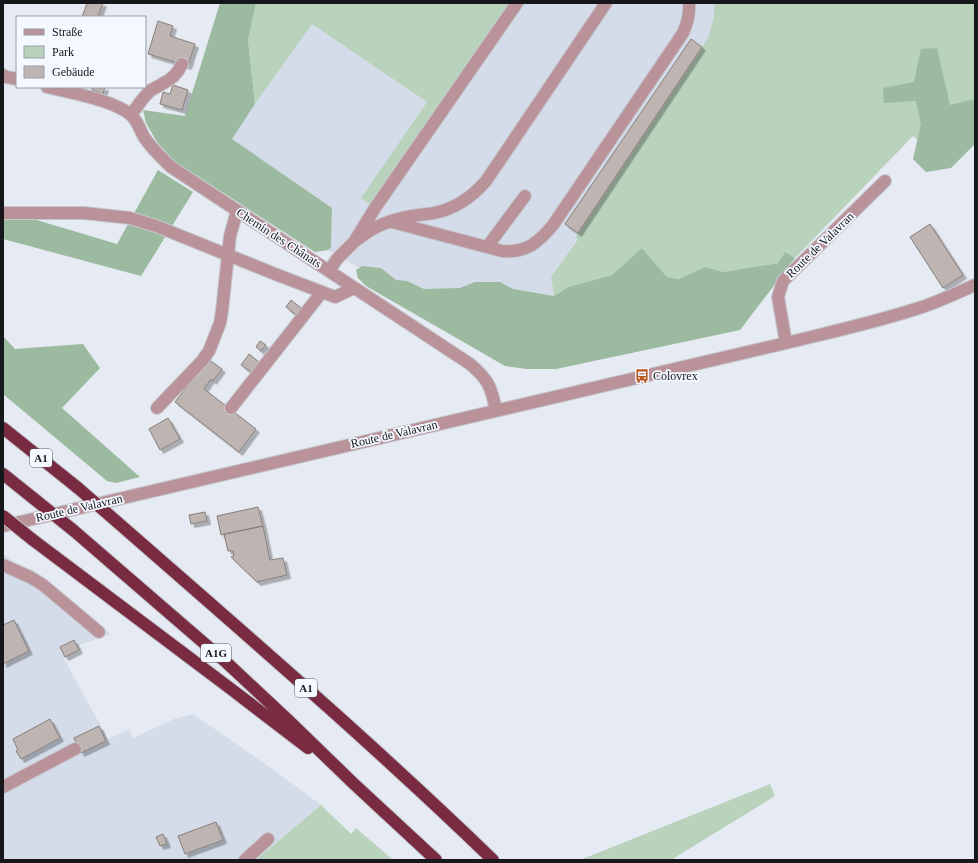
<svg xmlns="http://www.w3.org/2000/svg" width="978" height="863" viewBox="0 0 978 863" font-family="Georgia,serif">
  <style>
    .built { fill: #d4dce9 }
    .green { fill: #b8d2bb }
    .forest { fill: #9bba9f }
    .building { fill: #beb5b3; stroke: #867e7b; filter: url(#shadow) }
    .lines { fill: none; stroke-linecap: round; stroke-linejoin: round }
    .minor-casing { stroke: #c5c8cf; stroke-width: 14 }
    .highway-casing { stroke: #c5c8cf; stroke-width: 14 }
    .minor { stroke: #ba9299; stroke-width: 12 }
    .highway { stroke: #782b41; stroke-width: 12 }
    .highway-bridge-casing { stroke: #c5c8cf; stroke-width: 14; stroke-linecap: butt }
    .highway-bridge { stroke: #782b41; stroke-width: 12 }
    .labels { text-anchor: middle; stroke-width: 3.5; stroke-linejoin: round; paint-order: stroke }
    .shield { fill: #f4f8ff; stroke: #595a5f; stroke-width: 1 }
    .shield-label { font-size: 11px; font-weight: bold; fill: #16171a }
    .street-label { font-size: 12px; fill: #16171a; stroke: #f4f8ff }
    .poi-label { font-size: 12px; fill: #16171a; stroke: #f4f8ff; text-anchor: start }
  </style>
  <defs>
    <filter id="shadow"><feDropShadow dx="3.5" dy="3.5" stdDeviation="0" flood-color="#0004"/></filter>
  </defs>
  <rect width="100%" height="100%" fill="#e6eaf2"/>
  <!-- built -->
  <path class="built" d="M523 3H714L715 7 714 17 708 38 575 236 578 238 551 277 558 318 513 334 354 265 328 250 331 247 332 208 231 139 312 23 427 102 361 198 383 207Z
    M3 554 111 634 79 645 81 650 64 659 108 739 129 729 133 738 174 719 193 714 274 770 321 805 256 860H3Z"/>
  <!-- green -->
  <path class="green" d="M256 3H523L380 211 361 198 427 102 312 24 255 104 248 40Z
    M714 3H975V115L938 156 913 136 795 258 785 252 778 263 724 272 705 267 679 279 667 277 642 248 612 275 568 287 554 296 551 277 578 239 575 237 578 233 708 38 714 17Z
    M770 784 775 796 671 860H580Z
    M321 805 351 834 356 828 393 860H256Z"/>
  <!-- forest -->
  <path class="forest" d="M220 3H256L248 40 255 104 232 139 332 208 331 248 328 250 315 252 174 161 157 142 146 123 143 110 185 116Z
    M937 48 950 105 975 99V144L951 168 926 172 913 159 921 124 916 101 884 103 883 88 914 82 921 49Z
    M158 170 193 192 141 276 3 239V210L117 244Z
    M642 248 667 277 679 279 705 267 724 272 778 263 785 252 795 258 740 330 556 369H527L505 366 366 286 358 278 356 270 362 266 381 268 396 280 407 281 424 289 460 288 475 282H500L513 289 554 296 568 287 612 275Z
    M3 336 15 349 83 344 100 368 62 408 140 477 116 483 107 481 3 394Z"/>
  <!-- building -->
  <path class="building" d="M87 3H103L98 17H82Z
    M158 21 173 26 170 36 195 44 188 66 148 54Z
    M691 39 702 47 578 233 565 224Z
    M173 85 188 90 182 110 160 104 163 92 170 94Z
    M93 87H105L103 94 92 90Z
    M930 224 963 275 943 288 910 237Z
    M291 300 301 308 296 315 286 307Z
    M260 341 266 345 261 351 256 347Z
    M249 354 259 362 251 372 241 365Z
    M208 359 222 369 213 381 211 379 204 389 256 429 239 452 175 402Z
    M168 418 180 439 160 450 149 429Z
    M258 507 263 526 221 535 217 516Z
    M205 512 207 521 191 524 189 515Z
    M263 526 270 560 283 558 287 575 257 582 231 557 234 556 233 551H228L224 534Z
    M14 620 29 651 3 664V625Z
    M74 640 79 650 65 657 60 647Z
    M50 719 60 738 21 759 16 751 18 750 13 739Z
    M99 726 106 741 81 753 74 738Z
    M216 822 223 840 185 854 178 836Z
    M163 834 167 844 160 846 156 837Z"/>
  <g class="lines">
    <defs>
      <path id="minor" d="M3 75 6 77 17 79
        M47 87C69 92 117 101 132 116 138 122 140 130 144 137 151 148 162 158 171 167L470 364C489 380 491 387 496 410
        M131 115C137 107 143 97 151 90 155 88 159 86 162 84 171 80 178 73 182 64
        M3 213H84L130 218 156 226 275 274 335 297 354 288
        M392 222 502 251C526 253 538 243 553 225L683 33C688 22 690 14 689 3
        M354 242C363 235 372 228 383 224 393 220 408 216 419 215 424 214 429 214 434 213 455 209 472 197 486 181L606 3
        M487 247 525 196
        M329 271 337 259 354 242 375 208 517 3
        M786 343 778 297 783 281 885 181
        M157 408 202 361 209 351 220 323 222 311 230 236 237 211
        M231 408 322 292
        M3 526 786 343C831 332 877 322 922 307 940 301 957 293 975 285
        M3 565 30 577 43 585 99 632
        M3 787 75 749
        M245 860 268 839"/>
      <path id="highway" d="M3 428 78 488
        M3 474 33 498
        M116 521C243 632 371 742 493 860
        M73 530 227 663 289 721 353 783 436 860
        M33 540 231 689 308 748"/>
    </defs>
    <!-- minor casing -->
    <use href="#minor" class="minor-casing"/>
    <!-- highway casing -->
    <use href="#highway" class="highway-casing"/>
    <!-- minor -->
    <use href="#minor" class="minor"/>
    <!-- highway -->
    <use href="#highway" class="highway"/>
    <defs>
      <path id="highway-bridge" d="M78 488 116 521
        M33 498 73 530
        M3 516 33 540"/>
    </defs>
    <!-- highway-bridge casing -->
    <use href="#highway-bridge" class="highway-bridge-casing"/>
    <!-- highway-bridge -->
    <use href="#highway-bridge" class="highway-bridge"/>
  </g>
  <!-- icons -->
  <defs>
    <symbol id="bus-bare" viewBox="-9 -9 18 18"><path d="M-5-6H5V4H4V6H2V4H-2V6H-4V4H-5ZM-3.5-4V0h7V-4ZM-3.5 1.2v1.5H-2V1.2ZM2 1.2v1.5H3.5V1.2Z" fill="#ba581c" stroke="#f4f8ff" stroke-width="2.5" paint-order="stroke"/></symbol>
  </defs>
  <g fill-rule="evenodd">
    <use href="#bus-bare" x="632" y="366" width="20" height="20"/>
  </g>
  <g class="labels">
    <!-- shield labels -->
    <g class="shield">
      <rect x="30" y="449" width="22" height="18" rx="3"/>
      <rect x="201" y="644" width="30" height="18" rx="3"/>
      <rect x="295" y="679" width="22" height="18" rx="3"/>
    </g>
    <g class="shield-label">
      <text x="41" y="462">A1</text>
      <text x="216" y="657">A1G</text>
      <text x="306" y="692">A1</text>
    </g>
    <!-- street labels -->
    <g class="street-label">
      <text transform="translate(279 238) rotate(33)" y="4">Chemin des Chânats</text>
      <text transform="translate(820 245) rotate(-44)" y="4">Route de Valavran</text>
      <text transform="translate(394 434) rotate(-13)" y="4">Route de Valavran</text>
      <text transform="translate(79 508) rotate(-13)" y="4">Route de Valavran</text>
    </g>
    <!-- poi labels -->
    <g class="poi-label">
      <text x="653" y="380">Colovrex</text>
    </g>
  </g>
  <!-- border -->
  <rect width="978" height="863" fill="none" stroke="#16171a" stroke-width="8"/>
  <!-- legend -->
  <rect x="16" y="16" width="130" height="72" fill="#f4f8ff" stroke="#9b9ea3"/>
  <rect x="24" y="29" width="20" height="6" fill="#ba9299" stroke="#9b9ea3"/>
  <text x="52" y="36" font-size="12" fill="#16171a">Straße</text>
  <rect x="24" y="46" width="20" height="12" fill="#b8d2bb" stroke="#9b9ea3"/>
  <text x="52" y="56" font-size="12" fill="#16171a">Park</text>
  <rect x="24" y="66" width="20" height="12" fill="#beb5b3" stroke="#9b9ea3"/>
  <text x="52" y="76" font-size="12" fill="#16171a">Gebäude</text>
</svg>
